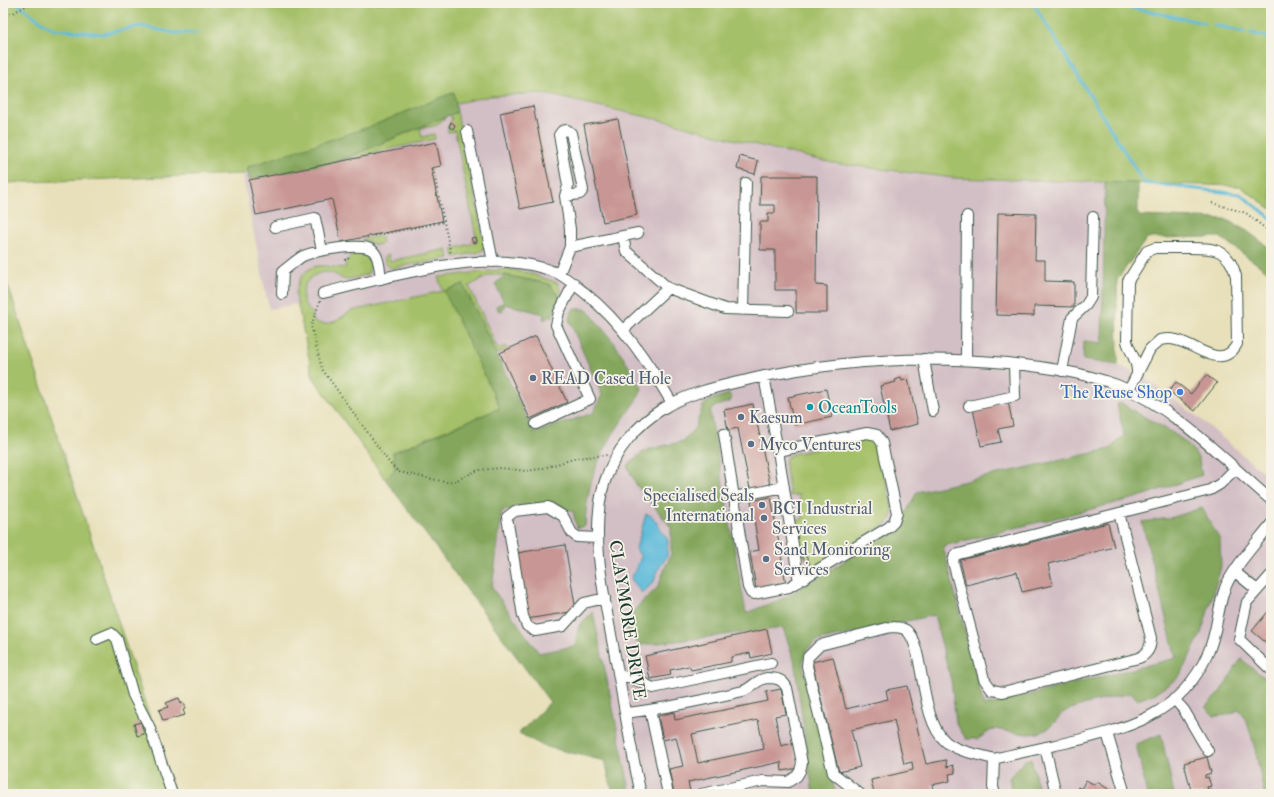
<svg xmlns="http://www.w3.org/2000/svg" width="1274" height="797" viewBox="0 0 1274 797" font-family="'IM FELL Double Pica',serif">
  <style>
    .industrial { fill: #d2bec5 }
    .green { fill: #a4c067; stroke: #627e4e }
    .forest { fill: #83a65c; stroke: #517248 }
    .water { fill: #5bbad9; stroke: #3d7c86 }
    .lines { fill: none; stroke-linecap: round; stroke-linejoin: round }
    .stream { stroke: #5bbad9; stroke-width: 3 }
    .building { fill: #c89694; fill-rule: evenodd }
    .minor-casing { stroke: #3d5548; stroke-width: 12 }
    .path { stroke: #3d5548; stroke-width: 2; stroke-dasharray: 1 3; stroke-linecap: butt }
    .minor { stroke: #fff; stroke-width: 10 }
    .service-dot { fill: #5c6f8a; stroke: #f7f3e8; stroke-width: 1.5 }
    .shop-dot { fill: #3f7fe0; stroke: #f7f3e8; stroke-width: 1.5 }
    .culture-dot { fill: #0f9aa8; stroke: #f7f3e8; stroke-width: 1.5 }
    .labels { text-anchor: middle; stroke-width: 3.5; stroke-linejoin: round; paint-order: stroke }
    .service-label { font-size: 17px; fill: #4e5e75; stroke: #f7f3e8; text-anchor: start }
    .shop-label { font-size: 17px; fill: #366cbe; stroke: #f7f3e8; text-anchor: end }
    .culture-label { font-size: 17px; fill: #0d838f; stroke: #f7f3e8; text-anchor: start }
    .street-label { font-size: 17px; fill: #1f3d34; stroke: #f7f3e8 }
  </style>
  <rect width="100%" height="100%" fill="#f7f3e8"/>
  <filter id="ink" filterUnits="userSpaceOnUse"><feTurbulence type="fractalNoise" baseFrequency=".025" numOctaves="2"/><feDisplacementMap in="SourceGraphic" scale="8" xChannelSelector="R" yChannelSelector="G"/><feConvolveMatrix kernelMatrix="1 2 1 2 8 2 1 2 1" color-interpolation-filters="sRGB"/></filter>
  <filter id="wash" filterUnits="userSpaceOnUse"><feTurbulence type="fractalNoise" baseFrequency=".012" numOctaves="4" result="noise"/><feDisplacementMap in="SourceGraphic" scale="16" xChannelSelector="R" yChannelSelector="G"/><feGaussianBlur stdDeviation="0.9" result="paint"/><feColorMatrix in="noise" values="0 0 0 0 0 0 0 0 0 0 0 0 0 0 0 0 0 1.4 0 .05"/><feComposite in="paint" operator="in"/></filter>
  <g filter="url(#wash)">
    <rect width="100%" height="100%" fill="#e8e0ba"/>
    <!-- industrial -->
    <path class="industrial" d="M541 93 674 123 724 137 953 178 1105 182 1102 343 1083 360 1118 365 1145 378 1199 418 1271 479V794H631L579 625 575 646 539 653 492 588 501 511 554 502 573 512 585 526 586 502 594 472 604 448 639 396 615 344 585 309 569 321 602 395 593 413 534 433 463 284 444 291 351 311 336 321 325 324 313 321 298 304 269 309 242 174 391 128 452 104 490 96Z"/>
    <!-- green -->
    <path class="green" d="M3 3H1271V209L1240 186 953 178 832 163 724 137 674 123 541 93 490 96 452 104 391 128 242 174 3 183Z
      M457 112 484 242 483 250 480 252 454 257 452 249 477 242 455 131 448 132V127L452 118 449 115Z
      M447 116 437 125 420 129 422 137 434 134 435 139 342 160Z
      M381 236 382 244 376 245 362 239Z
      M447 249 449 258 393 268C387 267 383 262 385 256L389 255 390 261Z
      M359 253 366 256 371 264 368 274C361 276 350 280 343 279 340 278 336 274 332 273 319 270 304 278 303 293 302 303 307 309 314 314L311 319 318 323 325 324 336 321 351 311 443 291 438 277 506 269 529 273 558 283 560 290V298L549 284 505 275H490L469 286 498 349 506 346 508 349 497 354 463 284 500 408 393 452 395 469 385 479 313 377 296 296C296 283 304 267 319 266 329 265 335 269 346 267L345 262 350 258V255Z
      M3 270 175 794H3Z
      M867 439H872L877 443 893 511 889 522 809 570 803 568 811 563 803 551 799 554 794 521 803 519 799 495 790 496 785 464 786 458 792 454Z"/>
    <!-- forest -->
    <path class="forest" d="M454 92 457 112 336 162 249 180 247 167 369 127Z
      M1105 182 1138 183V216L1225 219 1247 231 1271 249V274L1220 237 1147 238 1117 280 1118 365 1083 360 1084 341 1102 343Z
      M505 275 549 284 560 298 552 318 549 316 546 319H543L544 314 505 304 502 311 498 310 496 306 504 302 495 284Z
      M463 284 534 433 593 413 602 395 569 320 573 309H585L589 312 615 344 642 388 639 396C607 442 587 468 585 526L577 528 573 512 554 502 502 511 492 588 539 653 575 646 579 625 593 612 630 791 613 794 605 761 543 746 519 733 550 702 385 479 395 469 393 453 500 408 444 291Z
      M729 394 732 397 730 402 716 406 710 412 746 613 786 597 898 528 917 492 1110 449 1124 435 1117 404 1122 403C1145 421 1178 429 1196 454 1200 460 1200 469 1202 475L1136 498 943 546 984 706 1176 658 1142 522 1170 518 1202 508 1220 540 1221 567 1201 634 1179 677 1156 693 1138 700 1131 693C1111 698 1090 702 1071 709 1058 714 1061 716 1052 725 1037 741 1012 731 993 729L978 739H966L956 723 951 680 934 615 817 641C807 648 803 653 803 665L836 794H813L794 659 783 628 642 645C632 640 628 635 626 624L636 608 657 588 671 554V527L637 486 627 466 639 455 647 450 683 441 695 428 703 406 710 400Z
      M1241 659 1271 683 1269 691 1271 693V794H1264C1261 778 1251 717 1238 710 1231 715 1223 716 1214 716L1205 707 1220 692Z
      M1161 734 1174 794H1147L1136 744Z
      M1031 759 1040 794H1012L1009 778 1025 760Z"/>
    <!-- water -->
    <path class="water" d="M646 514 652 516 668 540 667 557 657 571 654 582 642 593 631 579 641 557 636 549Z"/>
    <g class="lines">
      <!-- stream -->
      <path class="stream" d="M15 3C28 9 43 26 55 29L103 34 140 26 174 33H198
        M1033 3 1144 183 1240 194 1271 218
        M1109 3 1204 23
        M1214 25 1245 32
        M1251 33 1267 37"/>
    </g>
    <g id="blocks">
      <!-- building -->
      <path class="building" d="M533 106 553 202 520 209 500 113Z
        M618 119 637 215 603 222 584 125Z
        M451 122 455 125 453 129 449 127Z
        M436 142 441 166 431 168 442 221 341 242 332 199 256 215 249 180Z
        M740 156 758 161 755 174 737 169Z
        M761 176H817L816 285 827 286V313H796V290H775V250H760V222H768V213H775V205H760Z
        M998 213 1036 214 1035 260H1045V281L1074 282V307L1034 306V316L996 315Z
        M476 237 477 242 473 243 471 238Z
        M536 336 567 402 530 419 500 353Z
        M1206 375 1217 383 1195 411 1169 391 1176 382 1191 394Z
        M901 378 902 381 908 379 918 424 890 431 880 386 896 382 895 380Z
        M826 389 832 417 794 425 788 397Z
        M1008 401 1013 426 998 429 1001 442 981 446 973 409Z
        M753 404 770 485 750 489 738 428 728 430 724 410Z
        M771 497 786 584 756 589 750 552 759 550 751 501Z
        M1108 523 1114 547 1048 564 1053 585 1022 592 1017 572 966 585 960 560Z
        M565 545 576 611 527 619 517 553Z
        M803 552 810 563 807 565 800 554Z
        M1271 608V643L1269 645 1252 631Z
        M767 629 772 653 751 658 750 653 731 657V662L691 670 689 666 670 670 671 675 650 679 645 656Z
        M833 657 846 709 888 699 886 690 907 686 926 764 946 760 947 767 953 765 955 773 949 774 950 781 932 785 934 794H874L871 780 913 770 912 762 904 764 894 720 851 730 860 767 839 772 812 662Z
        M781 689 786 714 775 716 781 746 793 743 798 768 782 771 781 762 688 782 690 791 674 794 669 769 683 766 676 737 663 740 658 716 674 712 675 720 768 701 766 692ZM758 720 764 749 698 763 692 734Z
        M179 698 181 703 185 704V709L183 710 185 715 163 721 159 710 168 707 166 703Z
        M141 722 144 734 137 736 134 724Z
        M1207 757 1211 773 1205 775V778L1208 777 1211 786 1207 787 1208 790 1211 789 1212 794H1192L1184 763Z
        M1086 780 1095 785 1097 782 1113 792 1112 794H1073L1078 787 1081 789Z"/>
    </g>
  </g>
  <g filter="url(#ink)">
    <use href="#blocks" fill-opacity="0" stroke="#3d5548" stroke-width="1"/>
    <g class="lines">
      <defs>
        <path id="minor" d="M467 131 493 262
          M275 227 315 218 322 250
          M623 236 626 251 668 288 725 309 788 311
          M570 247 638 233
          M559 274 570 247V229L565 196 568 186 559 135 562 131 567 130 571 133 583 190 580 194 565 196
          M323 293C389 277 493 244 557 273 567 278 576 286 585 293 622 323 648 362 672 403
          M282 294 283 271C290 266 296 260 303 256 315 251 362 242 372 250 379 255 380 271 381 279
          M743 310 746 183
          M623 330 668 288
          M924 359 933 411
          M966 360 967 216
          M1062 371 1072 318 1086 305 1091 297 1093 217
          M764 376 778 451 799 582
          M1129 390 1150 349 1160 340C1165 339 1170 338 1176 340 1196 344 1222 372 1237 344L1236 276C1229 249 1215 248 1190 248 1179 248 1167 248 1155 248L1147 251 1128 281 1127 341C1130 353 1138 361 1137 373
          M969 406 1015 396 1014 364
          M536 424 590 399 556 325 559 312 574 283
          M724 434 748 587 751 593 754 594 789 587 889 527 894 522 897 513 882 443 877 435 867 433 778 451
          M734 497 784 487
          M1119 513 955 555 953 562 984 679 992 690 1003 692 1139 658C1148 654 1151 647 1151 638L1119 513 1210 490 1220 484 1235 469
          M598 538 577 537 572 533 563 516 548 507 515 511 507 517 523 616 527 626 535 631 563 626 584 603 605 598
          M1235 572 1257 590
          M1271 575 1247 602 1239 639 1270 669 1271 667
          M97 639 111 633 117 639 133 695 149 726 172 794
          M619 675 632 678 653 688 771 663
          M1174 699 1184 710 1208 751
          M650 710 668 794
          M625 713C664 709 704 700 743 691 752 688 757 679 767 678 776 678 783 679 787 688L802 763 800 771 797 776 788 782 763 781 701 794
          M1107 733 1125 794
          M1045 747 1056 794
          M641 794C631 752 625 710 617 667 608 614 587 534 605 481 615 451 637 424 664 408 690 392 722 386 751 379 836 360 920 355 1007 363 1044 367 1082 372 1117 385 1176 408 1224 460 1271 500
          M860 794 833 773 807 666 808 657 820 645 891 627C897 627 901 627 906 630 925 645 919 718 945 741 957 752 979 754 994 759
          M995 794 993 787 994 759C1018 753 1042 748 1065 743 1126 729 1181 716 1208 653 1217 633 1217 612 1224 591 1230 571 1258 541 1271 524"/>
      </defs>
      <!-- minor casing -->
      <use href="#minor" class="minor-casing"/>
      <!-- path -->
      <path class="path" d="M3 18 32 3
        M433 169 451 255
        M1212 203 1246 213 1271 233
        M367 237 444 222
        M345 260H348L349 256
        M320 301 311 326 322 369 391 465 399 472 446 482 455 481 478 470 501 468 526 471 540 469 577 458 607 455"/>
      <!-- minor -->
      <use href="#minor" class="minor"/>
    </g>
  </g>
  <!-- markers -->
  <g class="service-dot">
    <circle cx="533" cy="378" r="4"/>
    <circle cx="741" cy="417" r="4"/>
    <circle cx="751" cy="444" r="4"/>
    <circle cx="762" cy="505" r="4"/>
    <circle cx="764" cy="518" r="4"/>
    <circle cx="766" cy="559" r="4"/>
  </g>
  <circle class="shop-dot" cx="1180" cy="392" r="4"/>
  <circle class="culture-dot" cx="810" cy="407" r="4"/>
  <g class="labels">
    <!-- service labels -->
    <g class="service-label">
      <text x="541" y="384">READ Cased Hole</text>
      <text x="749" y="423">Kaesum</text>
      <text x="759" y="450">Myco Ventures</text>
      <text x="754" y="501" text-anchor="end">Specialised Seals<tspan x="754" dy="20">International</tspan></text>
      <text x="772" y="514">BCI Industrial<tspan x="772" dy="20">Services</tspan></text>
      <text x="774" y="555">Sand Monitoring<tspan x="774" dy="20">Services</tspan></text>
    </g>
    <!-- shop labels -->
    <g class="shop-label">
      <text x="1172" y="398">The Reuse Shop</text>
    </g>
    <!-- culture labels -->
    <g class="culture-label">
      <text x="818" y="413">OceanTools</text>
    </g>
    <!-- street labels -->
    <g class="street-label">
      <text transform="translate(628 620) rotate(81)" y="6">CLAYMORE DRIVE</text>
    </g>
  </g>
  <!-- margin -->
  <rect width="1274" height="797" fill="none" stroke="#f7f3e8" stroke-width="16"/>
</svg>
